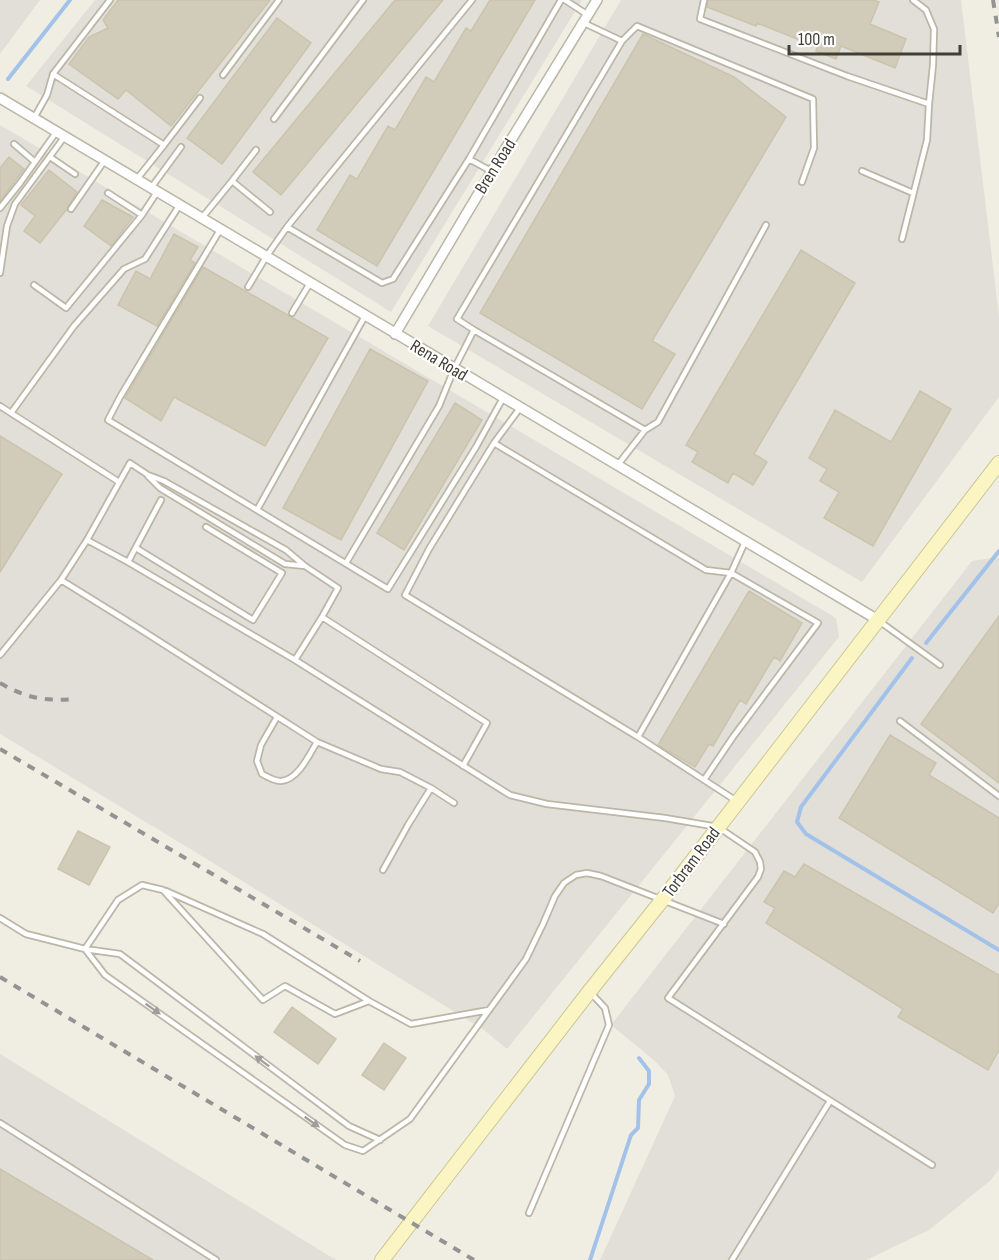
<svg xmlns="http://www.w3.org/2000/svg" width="999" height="1260" viewBox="0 0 999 1260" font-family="'Sofia Sans Condensed',sans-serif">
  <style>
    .industrial { fill: #e2dfd8 }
    .parking { fill: #e1dfdb }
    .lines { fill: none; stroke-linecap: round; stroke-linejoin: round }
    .stream { stroke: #a2c2ea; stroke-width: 4 }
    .building { fill: #d1cbb9; stroke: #cbc4ad; stroke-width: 1.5 }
    .lane-casing { stroke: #bbb7a7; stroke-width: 8 }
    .street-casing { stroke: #bbb7a7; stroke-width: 12 }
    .secondary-casing { stroke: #cdc696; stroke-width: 16 }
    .lane { stroke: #fff; stroke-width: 4.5 }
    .street { stroke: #fff; stroke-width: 9 }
    .secondary { stroke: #faf5c3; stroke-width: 14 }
    .rail { stroke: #939393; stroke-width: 4; stroke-dasharray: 8 8; stroke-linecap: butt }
    .oneway { fill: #a09e9a }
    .labels { text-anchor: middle; stroke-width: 4.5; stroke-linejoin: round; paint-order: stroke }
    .street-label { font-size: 18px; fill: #413e34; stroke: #fff }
  </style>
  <rect width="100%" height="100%" fill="#f0eee3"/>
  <!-- industrial -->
  <path class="industrial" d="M0 0H40L0 54Z
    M95 0H582L391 312 26 86Z
    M621 0H961L999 316V397L862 582 428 326Z
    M0 125 836 618 839 637 507 1049 484 1030 197 853 0 734Z
    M999 557V1169L991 1180 929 1230 866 1260H600L675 1096 668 1075 655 1061 611 1025 972 561Z
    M0 1054 336 1260H0Z"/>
  <!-- parking -->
  <path class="parking" d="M829 620 835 625 717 779 711 774Z"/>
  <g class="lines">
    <!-- stream -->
    <path class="stream" d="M8 79 70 0
      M926 643 999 551
      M912 658 801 807 797 822 806 834 999 950
      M590 1260 631 1135 638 1128 639 1100 649 1084V1071L639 1058"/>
  </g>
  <!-- building -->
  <path class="building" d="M118 0H270L171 126 126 90 118 99 69 64 89 37 108 28 103 20Z
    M395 0H443L281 195 253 172Z
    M490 0H535L377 266 317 230 350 175 357 179 388 126 395 130 426 77 434 82 466 28 471 31Z
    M708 0H873L879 2 870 24 906 39 895 68 841 46 836 59 816 51 817 47 757 23 756 26 707 7Z
    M277 18 311 43 222 164 187 138Z
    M643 34 734 77 786 117 652 341 675 354 642 409 480 313Z
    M9 157 24 169 0 201V168Z
    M49 170 77 192 67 209 40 243 24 231 35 216 21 205Z
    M102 200 133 217 111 246 84 226Z
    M174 234 198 247 190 260 195 263 157 326 118 305 136 271 150 279Z
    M801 250 855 283 754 454 767 462 753 485 733 473 728 483 692 462 698 452 686 445Z
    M203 267 328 338 265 446 174 397 161 421 125 398Z
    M370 349 428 381 341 540 283 508Z
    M920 391 951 409 873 546 824 518 839 492 820 481 827 469 809 458 835 410 891 442Z
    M455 403 482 420 404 550 377 533Z
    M0 436 62 474 0 572Z
    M749 591 802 623 780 661 774 657 746 704 740 700 713 746 709 744 695 767 658 745Z
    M999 616V783L921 724Z
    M890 735 936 763 929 775 999 818V903L993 913 839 818Z
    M78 831 110 847 89 885 58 869Z
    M804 864 999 975V1050L988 1070 898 1017 903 1009 766 923 775 908 764 902 784 871 795 877Z
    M292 1007 336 1039 318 1064 274 1032Z
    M384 1043 406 1058 384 1090 362 1075Z
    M0 1169 153 1260H0Z"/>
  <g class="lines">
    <defs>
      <path id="lane" d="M110 0 53 74 164 145 137 179
        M565 0 588 15
        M704 0 700 19 847 76 929 104 927 140 902 239
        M913 0 926 10 934 29 933 65 929 104
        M622 41 637 26 813 99 814 148 802 182
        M223 75 279 0
        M34 118 47 95 53 74
        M274 119 363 0
        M14 144 35 162
        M164 145 200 98
        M50 157 75 174
        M469 159 561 0
        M862 171 913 193
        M232 181 256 150
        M151 188 181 147
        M108 193 142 215
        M0 208 20 183 57 131
        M71 209 105 160
        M201 219 232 181 270 212
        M287 227 382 283 393 279 469 159 491 171
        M220 230 120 397 108 420 257 510
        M0 273 7 226 15 204 65 136
        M34 285 66 308 142 215 157 192
        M248 287 266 257 287 227 472 0
        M292 313 310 283
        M365 316 257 510 388 589 476 447 503 398
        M474 330 645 430
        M0 406 119 482
        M11 413 74 326 124 269 145 259 179 206
        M494 443 520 408
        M617 466 645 430 658 422 766 225
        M148 476 160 488 285 564 305 566
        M136 548 253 620 282 573 206 527
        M128 562 161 500
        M346 563 439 406 454 369 474 330 457 319 622 41 584 23
        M61 580 132 624 317 742 381 769 400 772 431 788 454 803
        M322 617 338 588 305 566 286 550 164 481 148 475 130 463 87 540 128 562 295 660 510 795 547 804 665 818 718 827 755 852 760 862 761 869 758 877 668 998 932 1165
        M879 621 940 665
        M0 655 61 580 87 540
        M295 660 322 617 487 723 463 766
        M277 717 261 745 257 761 262 774C268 777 274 781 281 781 298 780 309 755 317 742
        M900 721 999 796
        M638 737 405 595 429 549 494 443 706 570 731 573 818 623 733 737 704 780
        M735 800 638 737 731 573 745 542
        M383 870 408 825 431 788
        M166 891 263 934 369 1001
        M0 918 26 934 85 949 120 954 349 1126 380 1140
        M489 1010 411 1024 369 1001 335 1014 285 986 263 1000 163 890 142 885 118 900 85 949 105 975 345 1145 363 1151 410 1119 526 959 543 924 555 896 564 883 576 875 587 873 601 876 724 924
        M0 1123 216 1260
        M529 1213 609 1025 605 1008 590 992
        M732 1260 830 1101"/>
      <path id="street" d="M0 98 878 620
        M395 334 492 171 597 0"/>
      <path id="secondary" d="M382 1260 589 992 663 899 999 463"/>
    </defs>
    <!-- lane casing -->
    <use href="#lane" class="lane-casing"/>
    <!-- street casing -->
    <use href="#street" class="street-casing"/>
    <!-- secondary casing -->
    <use href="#secondary" class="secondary-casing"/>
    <!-- lane -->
    <use href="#lane" class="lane"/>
    <!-- street -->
    <use href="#street" class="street"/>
    <!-- secondary -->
    <use href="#secondary" class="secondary"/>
    <!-- rail -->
    <path class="rail" d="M993 0 999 37
      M0 683C28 699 44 701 76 699
      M0 749 360 961
      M0 977 474 1260"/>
  </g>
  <!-- one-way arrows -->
  <defs><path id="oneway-solid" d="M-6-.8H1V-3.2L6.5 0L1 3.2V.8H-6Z" transform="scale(1.5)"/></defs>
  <g class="oneway">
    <use href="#oneway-solid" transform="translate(153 1009) rotate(35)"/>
    <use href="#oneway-solid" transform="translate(262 1061) rotate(-143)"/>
    <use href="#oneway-solid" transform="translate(312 1122) rotate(35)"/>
  </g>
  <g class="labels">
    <!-- street labels -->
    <g class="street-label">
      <text transform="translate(495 166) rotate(-58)" y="6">Bren Road</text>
      <text transform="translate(439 360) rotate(31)" y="6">Rena Road</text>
      <text transform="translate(691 862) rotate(-53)" y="6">Torbram Road</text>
    </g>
  </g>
  <!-- scale -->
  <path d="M789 45v9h171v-9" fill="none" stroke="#413e34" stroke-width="3"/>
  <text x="798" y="45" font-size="18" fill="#413e34" stroke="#ffffff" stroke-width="4.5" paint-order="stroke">100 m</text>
</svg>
